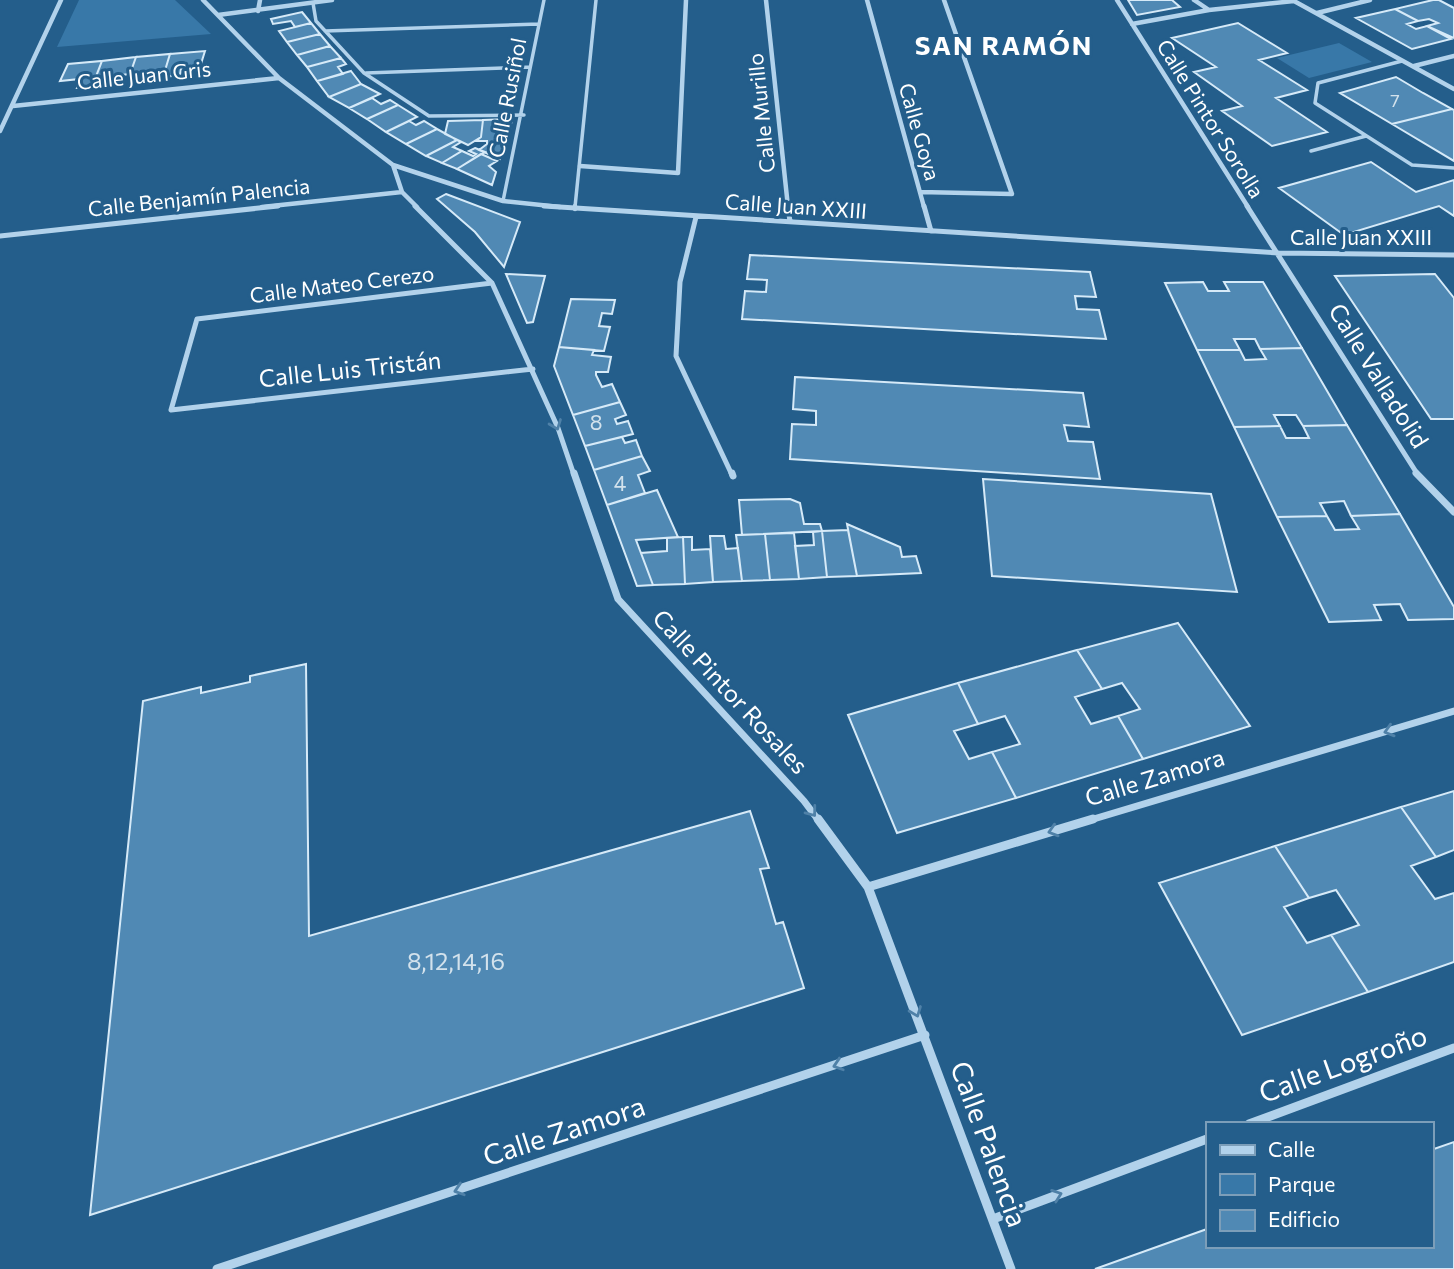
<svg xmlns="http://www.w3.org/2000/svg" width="1454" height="1269" viewBox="0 0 1454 1269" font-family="Commissioner,sans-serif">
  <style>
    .green { fill: #3878a8 }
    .building { fill: #5089b4; stroke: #d6eaf8; stroke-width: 2 }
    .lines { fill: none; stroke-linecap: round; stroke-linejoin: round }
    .pedestrian-far1 { stroke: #b2d2eb; stroke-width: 3.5 }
    .pedestrian { stroke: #b2d2eb; stroke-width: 4.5 }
    .minor-far3 { stroke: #b2d2eb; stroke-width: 4.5 }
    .minor-far2 { stroke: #b2d2eb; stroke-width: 5 }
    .minor-far1 { stroke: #b2d2eb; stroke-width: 7 }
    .minor { stroke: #b2d2eb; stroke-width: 9 }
    .oneway { stroke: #4f81a8 }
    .labels { text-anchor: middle; stroke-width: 6; stroke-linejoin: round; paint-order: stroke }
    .far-number-label { font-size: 18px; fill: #d3e2ec }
    .far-street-label { font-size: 21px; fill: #fff; stroke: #245e8b }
    .number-label { font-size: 21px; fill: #d3e2ec }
    .street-label { font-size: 24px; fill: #fff; stroke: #245e8b }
    .near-number-label { font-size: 24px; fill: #d3e2ec }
    .far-district-label { font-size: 26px; font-weight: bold; letter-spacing: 2px; fill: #fff; stroke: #245e8b }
    .near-street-label { font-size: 28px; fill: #fff; stroke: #245e8b }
  </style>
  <rect width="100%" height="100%" fill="#245e8b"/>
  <!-- green -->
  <path class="green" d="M79 0H175L211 34 57 47Z
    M1339 43 1372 62 1309 78 1277 58Z"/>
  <!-- building -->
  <path class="building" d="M1128 0H1172L1180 7 1137 15Z
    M1433 0H1439L1454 8V38L1427 26 1438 23 1429 19 1418 21 1395 9Z
    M1395 9 1418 21 1407 24 1416 29 1427 26 1451 39 1412 49 1356 18Z
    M302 12 311 23 295 27 291 21 273 24 271 19Z
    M311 23 320 34 287 42 279 31Z
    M1238 23 1287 53 1259 60 1307 90 1276 98 1327 132 1272 146 1222 111 1242 106 1194 72 1216 67 1172 38Z
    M320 34 330 46 297 55 287 42Z
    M330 46 341 58 307 67 297 55Z
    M205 51 200 67 181 69 180 75 163 77 170 54Z
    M170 54 163 77 149 78 150 72 130 74 136 57Z
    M136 57 130 74 111 76 109 82 93 84 102 61Z
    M341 58 346 64 338 67 343 74 317 81 307 67Z
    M102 61 92 87 77 88 80 79 60 81 68 64Z
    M351 71 361 84 329 97 317 81Z
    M1396 77 1423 93 1452 109 1392 124 1340 93Z
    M361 84 380 94 349 108 329 97Z
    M372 98 381 104 390 100 398 105 367 119 349 108Z
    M398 105 417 117 386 132 367 119Z
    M1452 109 1454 110V161L1392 124Z
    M512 119 508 140 500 159 479 150 487 144V141H476L481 137 483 120Z
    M483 120 481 137 468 145 445 134 448 121Z
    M409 121 416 125 424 121 437 129 406 144 386 132Z
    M437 129 457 140 426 156 406 144Z
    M457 140 461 142 453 147 462 151 442 163 426 156Z
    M475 148 485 152 457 169 442 163 462 151 473 156 476 154 469 151Z
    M481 154 497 161 489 166 496 172 492 185 457 169Z
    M1371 162 1416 192 1454 180V216L1439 206 1344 235 1279 188Z
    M446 194 520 222 504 267 475 232 437 199Z
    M750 255 1090 272 1096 297 1075 296 1077 309 1099 310 1106 339 742 319 745 291 766 292 767 280 747 279Z
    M506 274 545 276 533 322 527 323Z
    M1435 274 1454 298V419H1431L1335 276Z
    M1203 282 1208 291H1229L1224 282H1263L1302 348 1260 349 1255 339H1234L1240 350H1197L1165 283Z
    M571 299 615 300 612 314 602 313 599 326 610 327 604 351 559 347Z
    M559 347 594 350 592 355 611 357 608 372H596V375L602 387 612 384 620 402 573 415 554 366Z
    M1302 348 1347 425 1303 426 1296 415H1274L1280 426 1234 427 1197 350H1240L1245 360 1266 359 1260 349Z
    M795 377 1083 393 1089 427 1064 425 1068 441 1093 442 1100 479 790 459 792 424 816 425V411L793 409Z
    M620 402 626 415 615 419 617 424 628 421 633 434 585 446 573 415Z
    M1347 425 1400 514 1351 516 1344 501 1320 503 1327 516 1277 517 1234 427 1280 426 1286 438H1309L1303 426Z
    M622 437 625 443 636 440 642 456 594 470 585 446Z
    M642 456 650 471 638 475 645 493 607 505 594 470Z
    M983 479 1211 494 1237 592 992 576Z
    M657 490 678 537 636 540 653 585 637 586 607 505Z
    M790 499 800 503 804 524H820L822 531 742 535 739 500Z
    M1400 514 1454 607V619L1408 620 1400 604 1374 605 1381 620 1329 622 1277 517 1327 516 1335 530 1359 529 1351 516Z
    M847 524 900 547 902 557 916 556 921 573 857 576Z
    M848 530 857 576 827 577 822 531Z
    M822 531 827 577 799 579 795 546 814 545 813 532Z
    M794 533 799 579 770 580 765 534Z
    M765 534 770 580 742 581 736 535Z
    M710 536H724L726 549 738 548 742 581 713 582Z
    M683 537 685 584 653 585 641 553 667 551V538Z
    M683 537H692V550L710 549 713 582 685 584Z
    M1178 623 1250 726 1143 759 1118 716 1140 709 1122 683 1102 689 1077 650Z
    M1077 650 1102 689 1075 697 1091 724 1118 716 1143 759 1016 798 992 752 1020 744 1005 716 978 724 958 683Z
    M306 664 309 936 750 811 769 868 760 869 776 924 783 922 804 988 90 1215 143 701 201 687V693L250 682V676Z
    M958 683 978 724 954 731 969 759 992 752 1016 798 897 833 848 715Z
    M1454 791V850L1436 857 1401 807Z
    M1401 807 1436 857 1411 866 1435 899 1454 893V962L1368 992 1331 935 1359 925 1336 890 1309 898 1275 846Z
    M1275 846 1309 898 1284 907 1307 943 1331 935 1368 992 1242 1035 1159 883Z
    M1454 1142V1269H1095L1207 1229V1246H1431V1150Z"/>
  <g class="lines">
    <!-- pedestrian-far1 -->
    <path class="pedestrian-far1" d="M313 3 316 21 364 73 429 116 524 115
      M325 31 539 24
      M1402 61 1318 83 1315 103 1412 165 1454 168
      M366 73 529 67
      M1311 151 1366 136
      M503 201 544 0
      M575 207 596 0"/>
    <!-- pedestrian -->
    <path class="pedestrian" d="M575 209V206"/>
    <!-- minor-far3 -->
    <path class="minor-far3" d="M203 0 279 78 393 165 503 201 560 207
      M766 0 788 207
      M867 0 924 207
      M1117 0 1248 207
      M1194 0 1209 10
      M258 11 260 0
      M1317 13 1370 0
      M218 15 332 0
      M1132 24 1209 10 1294 1 1454 89
      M1414 66 1454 56
      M13 106 279 78
      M0 131 61 0
      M393 165 402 192 417 207
      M580 166 678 173 686 0
      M920 192 1012 194 944 0
      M262 207 402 192"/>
    <!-- minor-far2 -->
    <path class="minor-far2" d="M415 206 492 283 558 428 574 475
      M544 206 1279 253 1454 255
      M788 206 790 222
      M924 206 931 231
      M1247 206 1418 475
      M696 217 680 282 676 356 732 475
      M0 236 278 206
      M492 283 197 319 171 410 533 369"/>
    <!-- minor-far1 -->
    <path class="minor-far1" d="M574 473 618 599 804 801 819 821
      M732 473 733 476
      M1416 473 1454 512
      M1087 821 1454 711"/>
    <!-- minor -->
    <path class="minor" d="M818 819 868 887 1011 1269
      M868 887 1093 819
      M1249 1124 1454 1048
      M993 1219 1207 1139
      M217 1269 925 1035"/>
  </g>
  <!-- one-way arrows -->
  <defs><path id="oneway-chevron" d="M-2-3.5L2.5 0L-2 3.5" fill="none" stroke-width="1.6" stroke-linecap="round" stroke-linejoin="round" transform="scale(1.75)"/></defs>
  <g class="oneway">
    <use href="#oneway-chevron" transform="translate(556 425) rotate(69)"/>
    <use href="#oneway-chevron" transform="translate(1389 731) rotate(163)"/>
    <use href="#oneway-chevron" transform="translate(812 812) rotate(53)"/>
    <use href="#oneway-chevron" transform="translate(1053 831) rotate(163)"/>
    <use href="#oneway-chevron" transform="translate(916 1012) rotate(69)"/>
    <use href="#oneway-chevron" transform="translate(838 1065) rotate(162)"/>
    <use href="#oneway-chevron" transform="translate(459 1190) rotate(162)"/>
    <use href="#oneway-chevron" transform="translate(1057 1195) rotate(-20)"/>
  </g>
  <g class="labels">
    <!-- far-number labels -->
    <g class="far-number-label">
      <text x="1395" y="107">7</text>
    </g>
    <!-- far-street labels -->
    <g class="far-street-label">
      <text transform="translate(144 76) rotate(-6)" y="7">Calle Juan Gris</text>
      <text transform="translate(508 98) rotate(-79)" y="7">Calle Rusiñol</text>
      <text transform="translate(762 113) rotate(-96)" y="7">Calle Murillo</text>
      <text transform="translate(1210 119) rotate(58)" y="7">Calle Pintor Sorolla</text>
      <text transform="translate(919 132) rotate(74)" y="7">Calle Goya</text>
      <text transform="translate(199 198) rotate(-6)" y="7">Calle Benjamín Palencia</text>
      <text transform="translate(796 207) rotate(4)" y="7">Calle Juan XXIII</text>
      <text x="1361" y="245">Calle Juan XXIII</text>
      <text transform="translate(342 285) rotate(-7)" y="7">Calle Mateo Cerezo</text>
    </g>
    <!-- number labels -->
    <g class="number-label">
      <text x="596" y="430">8</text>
      <text x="620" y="491">4</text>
    </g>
    <!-- street labels -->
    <g class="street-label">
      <text transform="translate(350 370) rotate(-6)" y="8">Calle Luis Tristán</text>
      <text transform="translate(1378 376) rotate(58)" y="8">Calle Valladolid</text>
      <text transform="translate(730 692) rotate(47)" y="8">Calle Pintor Rosales</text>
      <text transform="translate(1155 778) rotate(-17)" y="8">Calle Zamora</text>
    </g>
    <!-- near-number labels -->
    <g class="near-number-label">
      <text x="456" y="970">8,12,14,16</text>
    </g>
    <!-- far-district labels -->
    <g class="far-district-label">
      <text x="1004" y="55">SAN RAMÓN</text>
    </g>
    <!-- near-street labels -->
    <g class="near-street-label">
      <text transform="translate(1343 1064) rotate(-20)" y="10">Calle Logroño</text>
      <text transform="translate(564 1131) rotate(-18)" y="10">Calle Zamora</text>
      <text transform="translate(989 1144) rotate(70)" y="10">Calle Palencia</text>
    </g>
  </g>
  <!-- legend -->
  <rect x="1206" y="1122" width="228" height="126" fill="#245e8b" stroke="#7c9eb9" stroke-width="2"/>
  <rect x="1220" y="1145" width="35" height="10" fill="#b2d2eb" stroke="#7c9eb9" stroke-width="2"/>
  <text x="1268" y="1157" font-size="21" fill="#ffffff">Calle</text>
  <rect x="1220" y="1174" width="35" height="21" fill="#3878a8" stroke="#7c9eb9" stroke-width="2"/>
  <text x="1268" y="1192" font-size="21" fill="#ffffff">Parque</text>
  <rect x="1220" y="1210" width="35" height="21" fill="#5089b4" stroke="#7c9eb9" stroke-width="2"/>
  <text x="1268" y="1227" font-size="21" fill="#ffffff">Edificio</text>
</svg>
